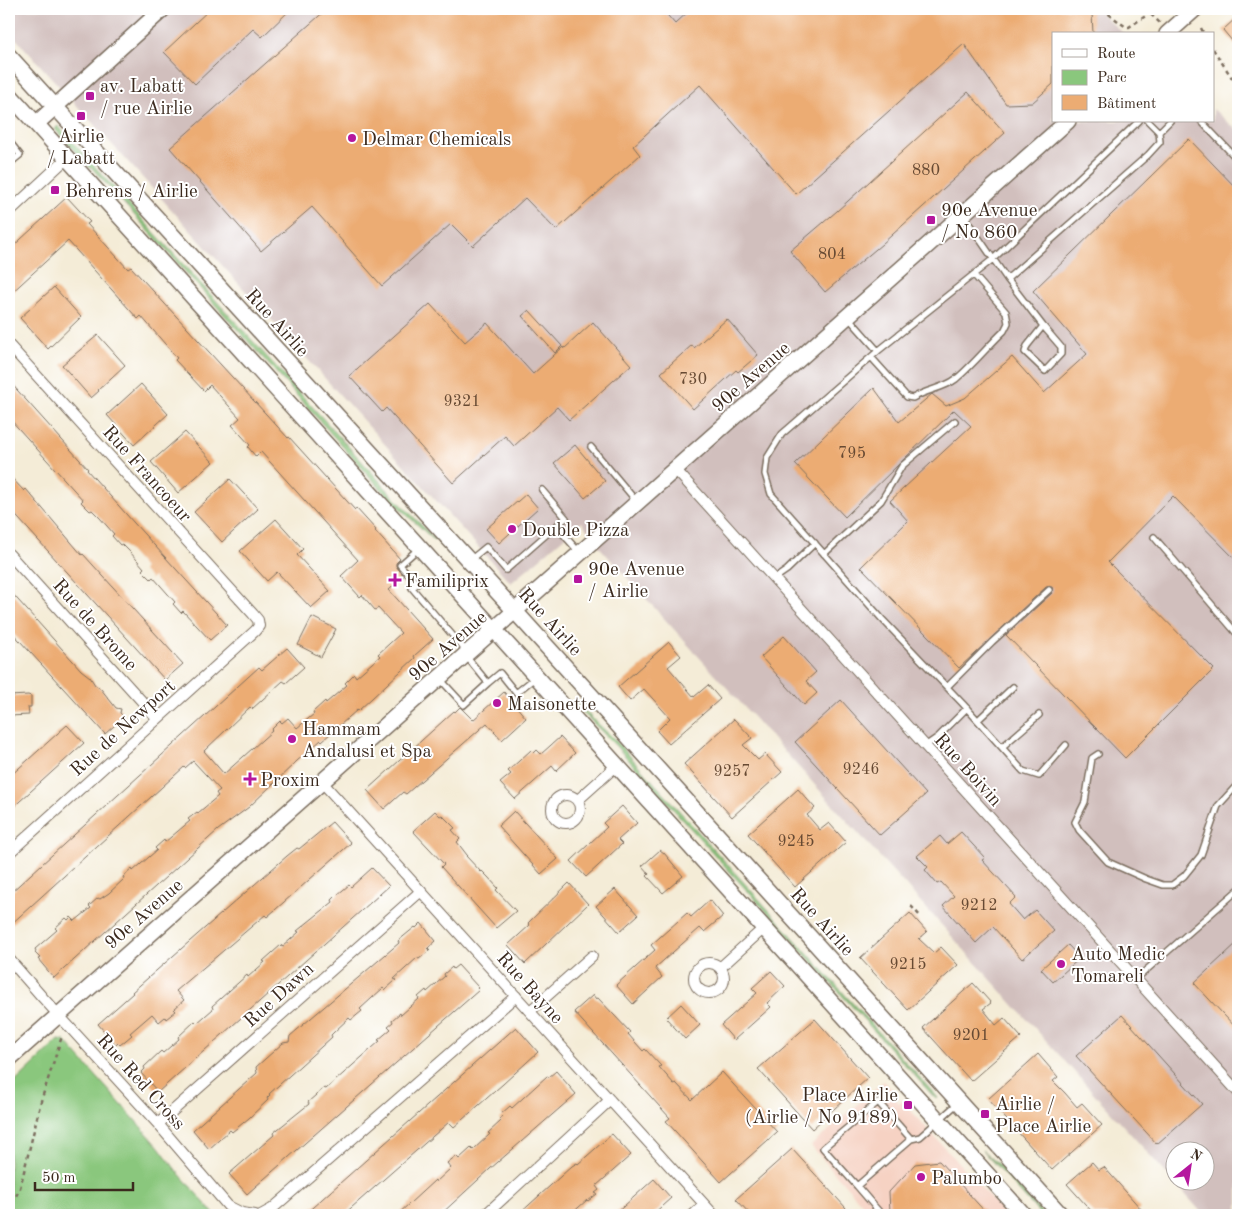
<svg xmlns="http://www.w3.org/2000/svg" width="1247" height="1224" viewBox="0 0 1247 1224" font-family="'Old Standard TT',serif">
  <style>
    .built { fill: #f6d2c3 }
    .industrial { fill: #d1bfbd; fill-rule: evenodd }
    .green { fill: #8ac77d; stroke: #62784e }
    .building { fill: #ecac73 }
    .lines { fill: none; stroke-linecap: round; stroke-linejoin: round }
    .lane-casing { stroke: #7c6e5f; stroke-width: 8 }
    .street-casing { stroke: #7c6e5f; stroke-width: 12 }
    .secondary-casing { stroke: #7c6e5f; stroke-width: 18 }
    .path { stroke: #7c6e5f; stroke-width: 2.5; stroke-dasharray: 4 4; stroke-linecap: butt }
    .lane { stroke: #fff; stroke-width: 5 }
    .street { stroke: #fff; stroke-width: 10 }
    .secondary { stroke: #fff; stroke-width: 15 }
    .poi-dot { fill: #b5179e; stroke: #fff; stroke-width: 2 }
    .labels { text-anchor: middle; stroke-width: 4; stroke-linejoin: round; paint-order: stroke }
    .number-label { font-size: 16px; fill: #674a33 }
    .poi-label { font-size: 19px; fill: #3b2a1e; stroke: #fff; text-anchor: start }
    .street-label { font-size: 19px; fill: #3b2a1e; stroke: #fff }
  </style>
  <rect width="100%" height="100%" fill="#fff"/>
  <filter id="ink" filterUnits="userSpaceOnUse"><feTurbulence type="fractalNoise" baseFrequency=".02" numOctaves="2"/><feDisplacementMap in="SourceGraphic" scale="10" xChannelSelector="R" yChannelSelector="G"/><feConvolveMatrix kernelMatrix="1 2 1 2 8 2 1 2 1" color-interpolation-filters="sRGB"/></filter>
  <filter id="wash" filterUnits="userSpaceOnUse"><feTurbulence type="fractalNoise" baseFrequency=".0096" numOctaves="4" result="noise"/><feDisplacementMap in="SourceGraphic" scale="20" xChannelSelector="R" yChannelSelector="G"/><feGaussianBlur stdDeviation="1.12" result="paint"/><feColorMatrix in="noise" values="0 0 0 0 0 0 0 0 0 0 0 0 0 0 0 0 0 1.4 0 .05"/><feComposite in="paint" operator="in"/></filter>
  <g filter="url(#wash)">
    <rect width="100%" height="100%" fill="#f4ecd7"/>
    <!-- built -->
    <path class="built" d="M884 1081 896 1094 894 1097 899 1103 902 1101 1006 1215H872L811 1146Z"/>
    <!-- industrial -->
    <path class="industrial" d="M9 9H1096L1124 34H1053V121H1213V109L1238 131V1215H1204L594 541 582 522 511 583 9 31ZM1174 1152H1204V1182H1174Z"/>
    <!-- green -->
    <path class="green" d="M58 126 393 496 435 539 434 540 390 499 92 168H90L55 129Z
      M574 701 618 743 938 1098 936 1099 616 746 573 702Z
      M59 1040 65 1041 159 1147 176 1170 215 1215H9V1088Z
      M982 1150 1001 1167 1044 1215H1041Z"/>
    <g id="blocks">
      <!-- building -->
      <path class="building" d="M210 9H291L262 37 253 29 195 84 164 52Z
        M327 9H662L675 24 691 9H774L778 13 783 9H1087L1092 13 1093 34H1053V84L1032 103 1006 104 964 44 796 194 700 85 633 146 640 155 556 230 525 198 473 246 451 224 382 286 312 207 261 251 170 148Z
        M1238 16V48L1223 30Z
        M968 92 1005 133 882 244 825 292 790 251 837 211Z
        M1189 139 1238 190V562L1173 496 1108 562 1214 669 1125 758 1006 635 1052 593 1053 590 1052 587H1046L959 668 861 567 908 521 890 501 971 426 954 410 845 517 795 464 874 388 899 422 932 394 946 406 965 398 1012 357 1044 393 1087 354 1033 291Z
        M67 197 90 222 87 224 128 269 131 267 288 438 289 437 355 510 356 508 376 530 375 531 400 559 396 563V566L404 576 389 590 433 639 414 656 415 658 358 711 357 710 322 741 321 740 297 761 249 807 218 830 54 978 38 959 40 958 35 953 36 951 35 949 57 930 55 928 66 918 68 920 71 917 75 921 91 908 89 906 98 898 100 899 109 893 124 879 123 877 132 869 133 871 157 850 155 848 164 840 165 842 190 821 188 819 197 812 198 813 218 796 216 793 220 790 193 761 185 768 184 767 9 926V894L259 667 262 670 287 648 304 667 286 683 283 681 252 709 250 707 204 751 224 774 272 731 271 730 280 721 282 723 288 718 297 728 314 714 313 712 325 701 326 703 347 685 345 683 354 674 356 677 380 656 378 654 401 633 378 608 375 610 362 595 360 597 341 576 358 560 261 452 256 457 248 447 250 445 232 425 240 418 210 385 204 391 175 360 177 358 141 316 138 319 68 241 9 295V250Z
        M54 287 81 317 48 349 20 318Z
        M430 304 465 342 487 323 533 374 563 347 564 349 593 322 631 365 569 420 557 407 514 446 505 436 453 483 386 408 382 412 349 376Z
        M529 310 562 346 555 353 522 316Z
        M727 319 758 355 738 372 736 370 693 409 661 373 692 345 694 348Z
        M98 335 125 365 98 390 99 391 91 398 62 365Z
        M9 381 88 469 87 470 134 523 227 625 210 640 183 611 181 613 173 604 175 602 153 577 151 579 142 570 144 568 130 552 122 544 120 545 112 536 114 534 100 518 92 510 90 511 81 502 83 500 9 418Z
        M141 384 168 414 134 445 107 415Z
        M185 432 213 462 178 493 151 462Z
        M575 445 605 481 585 498 554 463Z
        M9 475 24 491 26 489 82 555 83 554 183 664 165 680 9 508Z
        M230 479 258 509 222 542 194 512Z
        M526 494 538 508 499 543 486 529Z
        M276 519 303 549 297 555 330 591 311 608 277 572 267 581 240 551Z
        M9 590 81 670 90 677 95 685 101 689 116 708 121 709 120 713 124 717 105 734 9 629Z
        M312 617 336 629 321 657 298 645Z
        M784 636 816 672 806 681 817 693 804 705 761 657Z
        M669 642 681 656 668 667 694 697 708 685 720 699 669 744 657 731 670 718 644 689 630 701 618 687Z
        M504 692 526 718 502 740 487 723 406 794 403 792 384 809 367 790 454 711 455 712 460 707 473 720Z
        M28 695 31 696V707H28L29 715 9 716V696Z
        M841 700 926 794 880 835 795 742Z
        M734 719 752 738 743 745 758 760 765 754 782 772 732 817 684 764Z
        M67 725 84 743 9 811V777Z
        M560 737 575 753 556 771 552 766 515 799 500 783 511 774 508 771 531 750 534 753 537 750 541 754Z
        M798 789 815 808 807 815 820 830 829 823 846 842 795 887 748 834Z
        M622 806 637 823 618 840 622 844 586 877 571 861 607 827 603 823Z
        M435 811 440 816 442 815 455 828 452 830 460 839 457 842 467 855 466 856 481 872 482 871 488 877 498 888 496 890 516 911 496 928 441 867 444 864 413 831Z
        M514 811 558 859 541 874 498 826Z
        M332 822 351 843 267 917 265 915 176 991 184 1000 174 1009 176 1011 166 1019 165 1017 159 1022 152 1014 130 1033 132 1035 120 1045 118 1043 116 1045 98 1024 133 993 132 992 287 856 297 848 299 849Z
        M961 832 985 858 982 860 1016 897 1009 904 1023 920 1035 910 1054 931 1022 959 993 927 976 943 943 906 954 896 941 882 937 884 925 870 928 867 917 856 940 836 947 844Z
        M660 850 664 853 683 876 663 893 647 876 649 874 642 866Z
        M372 868 389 886 158 1092 141 1073 145 1069 144 1067 161 1051 163 1053 179 1039 178 1037 195 1021 197 1023 213 1009 212 1006 247 975 248 977 265 962 263 961 281 945 282 947 299 932 297 931 333 902 332 900 337 895 349 885 351 887Z
        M569 883 588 904 525 964 508 945 530 925 528 923Z
        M615 889 638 915 619 932 596 906Z
        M710 900 723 916 704 932 700 928 655 968 662 977 633 1004 616 985 655 950 651 945 687 913 691 917Z
        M910 913 927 932 919 939 934 953 941 947 958 965 908 1010 860 958Z
        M421 923 436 941 428 948 430 950 419 959 417 958 394 979 396 980 385 990 383 988 360 1009 362 1011 351 1020 349 1018 334 1032 331 1035 332 1037 269 1094 270 1095 267 1098 268 1100 249 1118 232 1132 230 1130 209 1149 193 1130 257 1073 256 1067 283 1043 289 1042 290 1036 399 943 398 941 415 927 416 928Z
        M1238 942V1030L1194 983Z
        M1068 945 1080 958 1053 982 1041 969Z
        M458 965 478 987 477 988 479 990 247 1194 229 1174 274 1135 273 1133 309 1104 308 1102 324 1088 326 1089 380 1041 378 1040 391 1029 388 1026 393 1022 392 1020 400 1013 401 1015 419 999 418 997 426 990 427 992 445 976 444 974 452 967 453 969Z
        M771 971 785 986 767 1003 771 1007 734 1040 721 1025 757 993 752 988Z
        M973 983 991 1003 983 1009 996 1025 1004 1018 1021 1037 971 1081 923 1028Z
        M593 995 596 999 598 998 630 1032 628 1034 635 1042 643 1051 645 1049 661 1066 659 1067 674 1084 676 1083 692 1100 722 1072 777 1132 721 1182 666 1121 670 1118 574 1012Z
        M681 1004 700 1025 685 1039 666 1018Z
        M1122 1015 1202 1104 1157 1144 1076 1056Z
        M815 1019 868 1078 812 1129 758 1069Z
        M516 1027 538 1052 503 1084 454 1127 449 1122 343 1215H304Z
        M1038 1054 1058 1077 1053 1081 1065 1093 1077 1107 1082 1103 1102 1125 1052 1170 988 1099Z
        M556 1071 576 1094 490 1169 440 1215H397L435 1180 436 1182 451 1168 447 1163 456 1156 459 1159 471 1148 473 1150 490 1134 488 1133 501 1121 499 1119 503 1116 501 1114 510 1106 512 1108 547 1076 549 1077Z
        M612 1134 631 1155 596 1186 599 1190 595 1193 597 1194 588 1201 587 1200 570 1215H518L572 1166 577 1163 578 1164Z
        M792 1149 846 1208 839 1215H751L736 1199Z
        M939 1161 988 1215H894L890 1212 889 1192 915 1164Z
        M1092 1162 1099 1170 1104 1167 1141 1209 1134 1215H1095L1067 1184Z
        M654 1179 671 1198 652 1215H614Z"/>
    </g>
  </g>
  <g filter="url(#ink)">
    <use href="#blocks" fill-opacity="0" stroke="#7c6e5f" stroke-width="1"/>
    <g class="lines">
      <defs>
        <path id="lane" d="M1148 121 1159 132 1170 121
          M1201 121 1238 160
          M9 141 20 155 9 164
          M963 215 1007 279 1043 326 1061 347V354L1045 371 1025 352 1027 346 1043 326
          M1007 279 1148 155 1160 142 1159 132
          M848 317 878 351 993 259 1139 121
          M878 351 782 434 767 458 765 474 771 494 882 619 963 704 1023 771 1039 776 1066 745
          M871 357 907 397 913 398C927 389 943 389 956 379 973 365 988 346 1004 331L1008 323 1006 312 974 275
          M591 447 637 502
          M542 490 566 518 556 526 578 551
          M1154 537 1238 635
          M418 549 400 565 417 584 412 588 466 651
          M824 554 881 501 902 466 955 421
          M470 560 486 547 506 570 556 526
          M774 579 787 570 815 543
          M466 656 488 683 500 673 516 693 536 677
          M441 680 464 705 488 683
          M947 687 992 642 1049 590
          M978 720 1013 687
          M925 746 938 737 967 708
          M1002 747 1039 715
          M1098 754 1092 758 1085 802 1075 822 1079 830 1108 862 1146 879 1163 885H1172L1184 876 1201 855 1218 806 1238 784
          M1136 979 1238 890
          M857 1186 823 1148 878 1102 911 1139
          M882 1215 857 1186 911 1139 920 1137 957 1104"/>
        <path id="street" d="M9 212 67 158
          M9 345 253 614 258 620 259 626 255 631 9 853
          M675 469 1238 1092
          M9 554 157 718
          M322 782 714 1215
          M552 809a14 14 0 1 1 28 0a14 14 0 1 1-28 0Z
          M578 800 616 766
          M9 959 43 998 158 1124 228 1206 242 1213 255 1215
          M694 978a15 15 0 1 1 30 0a15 15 0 1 1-30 0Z
          M721 967 764 928
          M530 1011 592 956
          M158 1124 421 891
          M261 1215 272 1209 516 996
          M485 1215 610 1100
          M693 1215 704 1205"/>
        <path id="secondary" d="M1167 34 1195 9
          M9 56 503 598 1061 1215
          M9 94 1024 1215
          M36 124 163 9
          M9 1059 1068 121"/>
      </defs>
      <!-- lane casing -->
      <use href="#lane" class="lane-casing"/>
      <!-- street casing -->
      <use href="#street" class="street-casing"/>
      <!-- secondary casing -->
      <use href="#secondary" class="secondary-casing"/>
      <!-- path -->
      <path class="path" d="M1102 9 1126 27H1129L1150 13
        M1145 9 1160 23
        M1201 28 1204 34
        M1213 49 1238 87
        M911 906 921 917
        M9 1210 20 1188 41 1101 62 1036"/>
      <!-- lane -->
      <use href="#lane" class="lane"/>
      <!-- street -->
      <use href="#street" class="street"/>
      <!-- secondary -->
      <use href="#secondary" class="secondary"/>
    </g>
  </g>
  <!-- markers -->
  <g class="poi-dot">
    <rect x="85" y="91" width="10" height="10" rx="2.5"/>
    <rect x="76" y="111" width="10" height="10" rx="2.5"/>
    <circle cx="352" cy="138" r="5"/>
    <rect x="50" y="185" width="10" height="10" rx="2.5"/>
    <rect x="926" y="215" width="10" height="10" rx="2.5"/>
    <circle cx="512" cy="529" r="5"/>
    <rect x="573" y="574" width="10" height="10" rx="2.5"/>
    <path d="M392.5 572.5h5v5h5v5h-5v5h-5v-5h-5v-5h5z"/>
    <circle cx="497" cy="703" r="5"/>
    <circle cx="292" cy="739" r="5"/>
    <path d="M247.5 771.5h5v5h5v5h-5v5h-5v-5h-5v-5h5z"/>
    <circle cx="1061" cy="964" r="5"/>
    <rect x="903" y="1100" width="10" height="10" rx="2.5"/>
    <rect x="980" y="1109" width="10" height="10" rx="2.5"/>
    <circle cx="921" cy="1177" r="5"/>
  </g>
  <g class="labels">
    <!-- number labels -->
    <g class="number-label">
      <text x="926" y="175">880</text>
      <text x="832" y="259">804</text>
      <text x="693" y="384">730</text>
      <text x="462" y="406">9321</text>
      <text x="852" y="458">795</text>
      <text x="861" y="774">9246</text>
      <text x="732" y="776">9257</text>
      <text x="796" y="846">9245</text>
      <text x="979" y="910">9212</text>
      <text x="908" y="969">9215</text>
      <text x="971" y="1040">9201</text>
    </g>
    <!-- poi labels -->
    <g class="poi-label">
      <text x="100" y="92">av. Labatt<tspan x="100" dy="22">/ rue Airlie</tspan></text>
      <text x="81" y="142" text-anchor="middle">Airlie<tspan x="81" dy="22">/ Labatt</tspan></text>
      <text x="362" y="145">Delmar Chemicals</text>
      <text x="65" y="197">Behrens / Airlie</text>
      <text x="941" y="216">90e Avenue<tspan x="941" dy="22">/ No 860</tspan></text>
      <text x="522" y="536">Double Pizza</text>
      <text x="588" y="575">90e Avenue<tspan x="588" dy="22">/ Airlie</tspan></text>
      <text x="405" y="587">Familiprix</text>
      <text x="507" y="710">Maisonette</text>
      <text x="302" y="735">Hammam<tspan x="302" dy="22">Andalusi et Spa</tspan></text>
      <text x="260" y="786">Proxim</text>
      <text x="1071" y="960">Auto Medic<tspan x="1071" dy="22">Tomareli</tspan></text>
      <text x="898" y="1101" text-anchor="end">Place Airlie<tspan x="898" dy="22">(Airlie / No 9189)</tspan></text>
      <text x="995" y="1110">Airlie /<tspan x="995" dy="22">Place Airlie</tspan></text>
      <text x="931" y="1184">Palumbo</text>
    </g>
    <!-- street labels -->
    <g class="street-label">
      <text transform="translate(278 322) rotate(48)" y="7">Rue Airlie</text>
      <text transform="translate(750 376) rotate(-41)" y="7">90e Avenue</text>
      <text transform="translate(148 473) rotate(48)" y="7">Rue Francoeur</text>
      <text transform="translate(551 621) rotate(48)" y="7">Rue Airlie</text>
      <text transform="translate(96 624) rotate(48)" y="7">Rue de Brome</text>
      <text transform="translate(447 645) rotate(-41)" y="7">90e Avenue</text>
      <text transform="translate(122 727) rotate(-42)" y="7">Rue de Newport</text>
      <text transform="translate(969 769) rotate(48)" y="7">Rue Boivin</text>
      <text transform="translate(143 913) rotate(-41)" y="7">90e Avenue</text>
      <text transform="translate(823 921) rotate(48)" y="7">Rue Airlie</text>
      <text transform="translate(531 987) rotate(48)" y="7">Rue Bayne</text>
      <text transform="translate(278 994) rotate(-42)" y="7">Rue Dawn</text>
      <text transform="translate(142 1081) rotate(48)" y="7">Rue Red Cross</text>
    </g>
  </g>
  <!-- margin -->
  <rect width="1247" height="1224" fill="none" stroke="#fff" stroke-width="30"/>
  <!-- legend -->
  <rect x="1052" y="32" width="162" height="90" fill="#ffffff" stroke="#b1aaa5"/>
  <rect x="1062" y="49" width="25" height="8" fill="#ffffff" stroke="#b1aaa5"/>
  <text x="1097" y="58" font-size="15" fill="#3b2a1e">Route</text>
  <rect x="1062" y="70" width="25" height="15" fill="#8ac77d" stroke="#b1aaa5"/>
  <text x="1097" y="82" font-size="15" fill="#3b2a1e">Parc</text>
  <rect x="1062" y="95" width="25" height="15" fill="#ecac73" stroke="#b1aaa5"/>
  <text x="1097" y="108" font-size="15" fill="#3b2a1e">Bâtiment</text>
  <!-- north arrow -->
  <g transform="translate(1190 1166) rotate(30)"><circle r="24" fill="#ffffff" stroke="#b1aaa5"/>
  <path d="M0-4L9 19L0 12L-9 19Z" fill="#b5179e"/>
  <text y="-8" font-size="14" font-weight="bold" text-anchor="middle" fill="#3b2a1e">N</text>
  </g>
  <!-- scale -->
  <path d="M35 1182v8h98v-8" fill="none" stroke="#3b2a1e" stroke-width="2.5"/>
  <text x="42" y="1182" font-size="15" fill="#3b2a1e" stroke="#ffffff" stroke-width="4" paint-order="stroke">50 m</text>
</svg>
